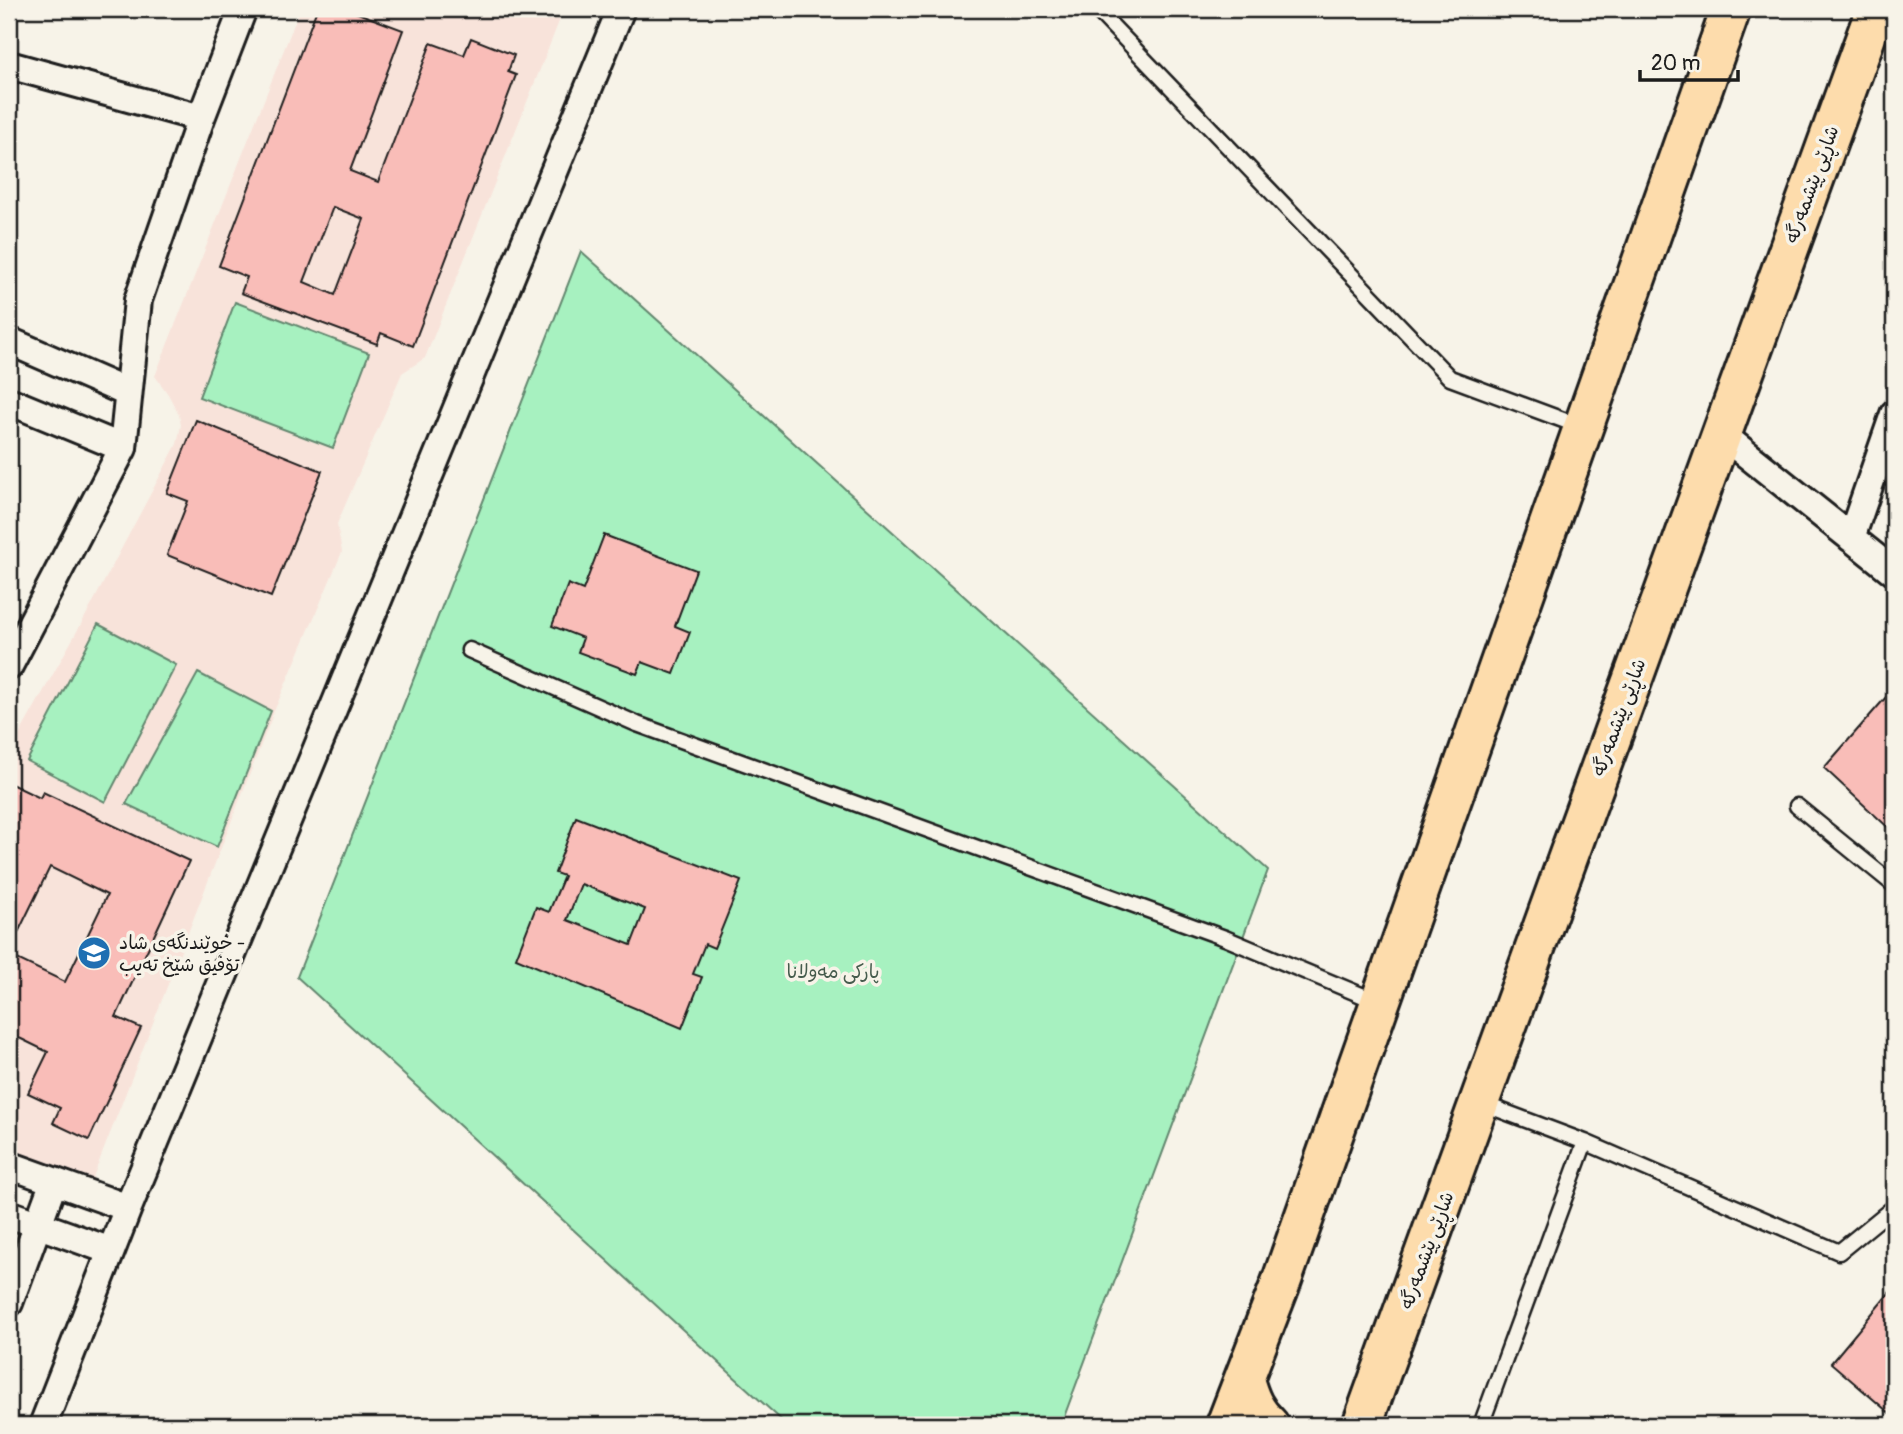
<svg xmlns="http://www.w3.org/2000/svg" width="1903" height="1434" viewBox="0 0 1903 1434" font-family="Pangolin,'Playpen Sans Arabic',sans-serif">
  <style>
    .built { fill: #f8e3da }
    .green { fill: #a7f1c0; stroke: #62866e; stroke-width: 2 }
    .building { fill: #f9bdb8; stroke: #1c1c1c; stroke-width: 2; fill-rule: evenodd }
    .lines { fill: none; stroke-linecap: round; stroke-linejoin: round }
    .service-casing { stroke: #1c1c1c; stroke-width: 19 }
    .minor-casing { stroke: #1c1c1c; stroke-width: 32 }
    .trunk-casing { stroke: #1c1c1c; stroke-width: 44 }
    .service { stroke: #f7f3e8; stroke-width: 14 }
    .minor { stroke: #f7f3e8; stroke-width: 26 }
    .trunk { stroke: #fddcac; stroke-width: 38 }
    .labels { text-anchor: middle; stroke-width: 7; stroke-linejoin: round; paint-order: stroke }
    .street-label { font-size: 19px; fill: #1c1c1c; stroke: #f7f3e8 }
    .poi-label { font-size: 19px; fill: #1c1c1c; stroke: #f7f3e8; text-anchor: start }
    .park-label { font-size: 19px; fill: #465c4d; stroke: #f7f3e8 }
  </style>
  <rect width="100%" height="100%" fill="#f7f3e8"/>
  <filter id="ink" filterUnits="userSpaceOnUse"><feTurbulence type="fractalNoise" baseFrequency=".0143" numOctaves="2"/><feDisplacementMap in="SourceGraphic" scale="14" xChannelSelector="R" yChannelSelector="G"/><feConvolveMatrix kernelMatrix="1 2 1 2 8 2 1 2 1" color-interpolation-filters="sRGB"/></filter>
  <g filter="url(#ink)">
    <!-- built -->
    <path class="built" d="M300 9H564L425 358 402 373 337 524 342 552 275 709 90 1185 9 1153V753L90 608 177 444 181 425 179 415 168 394 155 376Z"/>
    <!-- green -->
    <path class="green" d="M581 251 1268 870 1061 1425H787L297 977Z
      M235 302 369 353 333 448 199 397Z
      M98 624 176 665 105 802 27 761Z
      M198 673 271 711 217 847 126 804Z"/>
    <!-- building -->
    <path class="building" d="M317 9H347L403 30 350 171 378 182 431 43 464 55 471 38 514 55 508 72 516 75 413 346 381 333 377 344 241 293 247 277 219 266ZM333 207 364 219 335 295 304 282Z
      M196 420 322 471 271 597 167 555 188 501 167 493Z
      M604 535 696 570 675 626 690 632 674 674 642 662 637 674 578 652 583 638 552 626 568 584 583 590Z
      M1887 696 1894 702V833L1824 768Z
      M9 783 40 798 43 792 189 861 116 1017 141 1028 89 1140 53 1123 60 1108 28 1093 48 1052 9 1033V955L65 982 107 895 50 867 9 951Z
      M576 817 741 881 714 948 705 944 693 974 702 977 682 1028 516 958 536 907 549 912 564 876 555 873ZM581 884 645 909 631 945 567 920Z
      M1894 1287V1417L1831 1363Z"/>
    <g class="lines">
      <defs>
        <path id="service" d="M1096 9 1450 378 1582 427
          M469 650 637 724 1225 938 1378 1002
          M1797 806 1894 885
          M1481 1103 1585 1142 1839 1252 1894 1207
          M1481 1425 1585 1142"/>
        <path id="minor" d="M9 65 201 118
          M9 341 128 393
          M9 401 123 448
          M1720 433 1894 572
          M1851 538 1894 414
          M9 666 123 448 138 300 201 118 243 9
          M9 1165 128 1208
          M9 1214 111 1251
          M9 1303 54 1181
          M43 1425 128 1208 621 9"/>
        <path id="trunk" d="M1244 1379C1249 1398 1255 1412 1269 1425
          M1226 1425 1282 1280 1731 9
          M1362 1425C1535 954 1703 480 1876 9"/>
      </defs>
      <!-- service casing -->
      <use href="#service" class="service-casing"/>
      <!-- minor casing -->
      <use href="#minor" class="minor-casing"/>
      <!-- trunk casing -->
      <use href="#trunk" class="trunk-casing"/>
      <!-- service -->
      <use href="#service" class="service"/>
      <!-- minor -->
      <use href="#minor" class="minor"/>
      <!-- trunk -->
      <use href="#trunk" class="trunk"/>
    </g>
  </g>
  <!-- icons -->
  <defs>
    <symbol id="school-disc" viewBox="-11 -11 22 22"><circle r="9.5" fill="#1f6fb2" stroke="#f7f3e8"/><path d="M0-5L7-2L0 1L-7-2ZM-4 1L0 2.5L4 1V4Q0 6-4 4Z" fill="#fff"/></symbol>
  </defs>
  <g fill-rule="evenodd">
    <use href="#school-disc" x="75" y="934" width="38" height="38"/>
  </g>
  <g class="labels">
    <!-- street labels -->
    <g class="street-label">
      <text transform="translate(1811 184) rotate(-70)" y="7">شاڕێی پێشمەرگە</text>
      <text transform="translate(1618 717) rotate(-70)" y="7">شاڕێی پێشمەرگە</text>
      <text transform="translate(1426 1250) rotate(-70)" y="7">شاڕێی پێشمەرگە</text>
    </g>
    <!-- poi labels -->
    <g class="poi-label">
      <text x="119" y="949">خوێندنگەی شاد -<tspan x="119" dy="22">تۆفیق شێخ تەیب</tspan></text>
    </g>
    <!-- park labels -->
    <g class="park-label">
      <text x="833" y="978">پارکی مەولانا</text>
    </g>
  </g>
  <!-- margin -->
  <rect width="1903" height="1434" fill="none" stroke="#f7f3e8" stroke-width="35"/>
  <rect x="18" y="18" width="1868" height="1399" fill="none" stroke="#1c1c1c" stroke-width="2.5" filter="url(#ink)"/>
  <!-- scale -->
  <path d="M1640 70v10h98v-10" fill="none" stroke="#1c1c1c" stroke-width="3.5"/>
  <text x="1651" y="70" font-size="21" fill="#1c1c1c" stroke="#f7f3e8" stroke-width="5" paint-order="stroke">20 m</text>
</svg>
